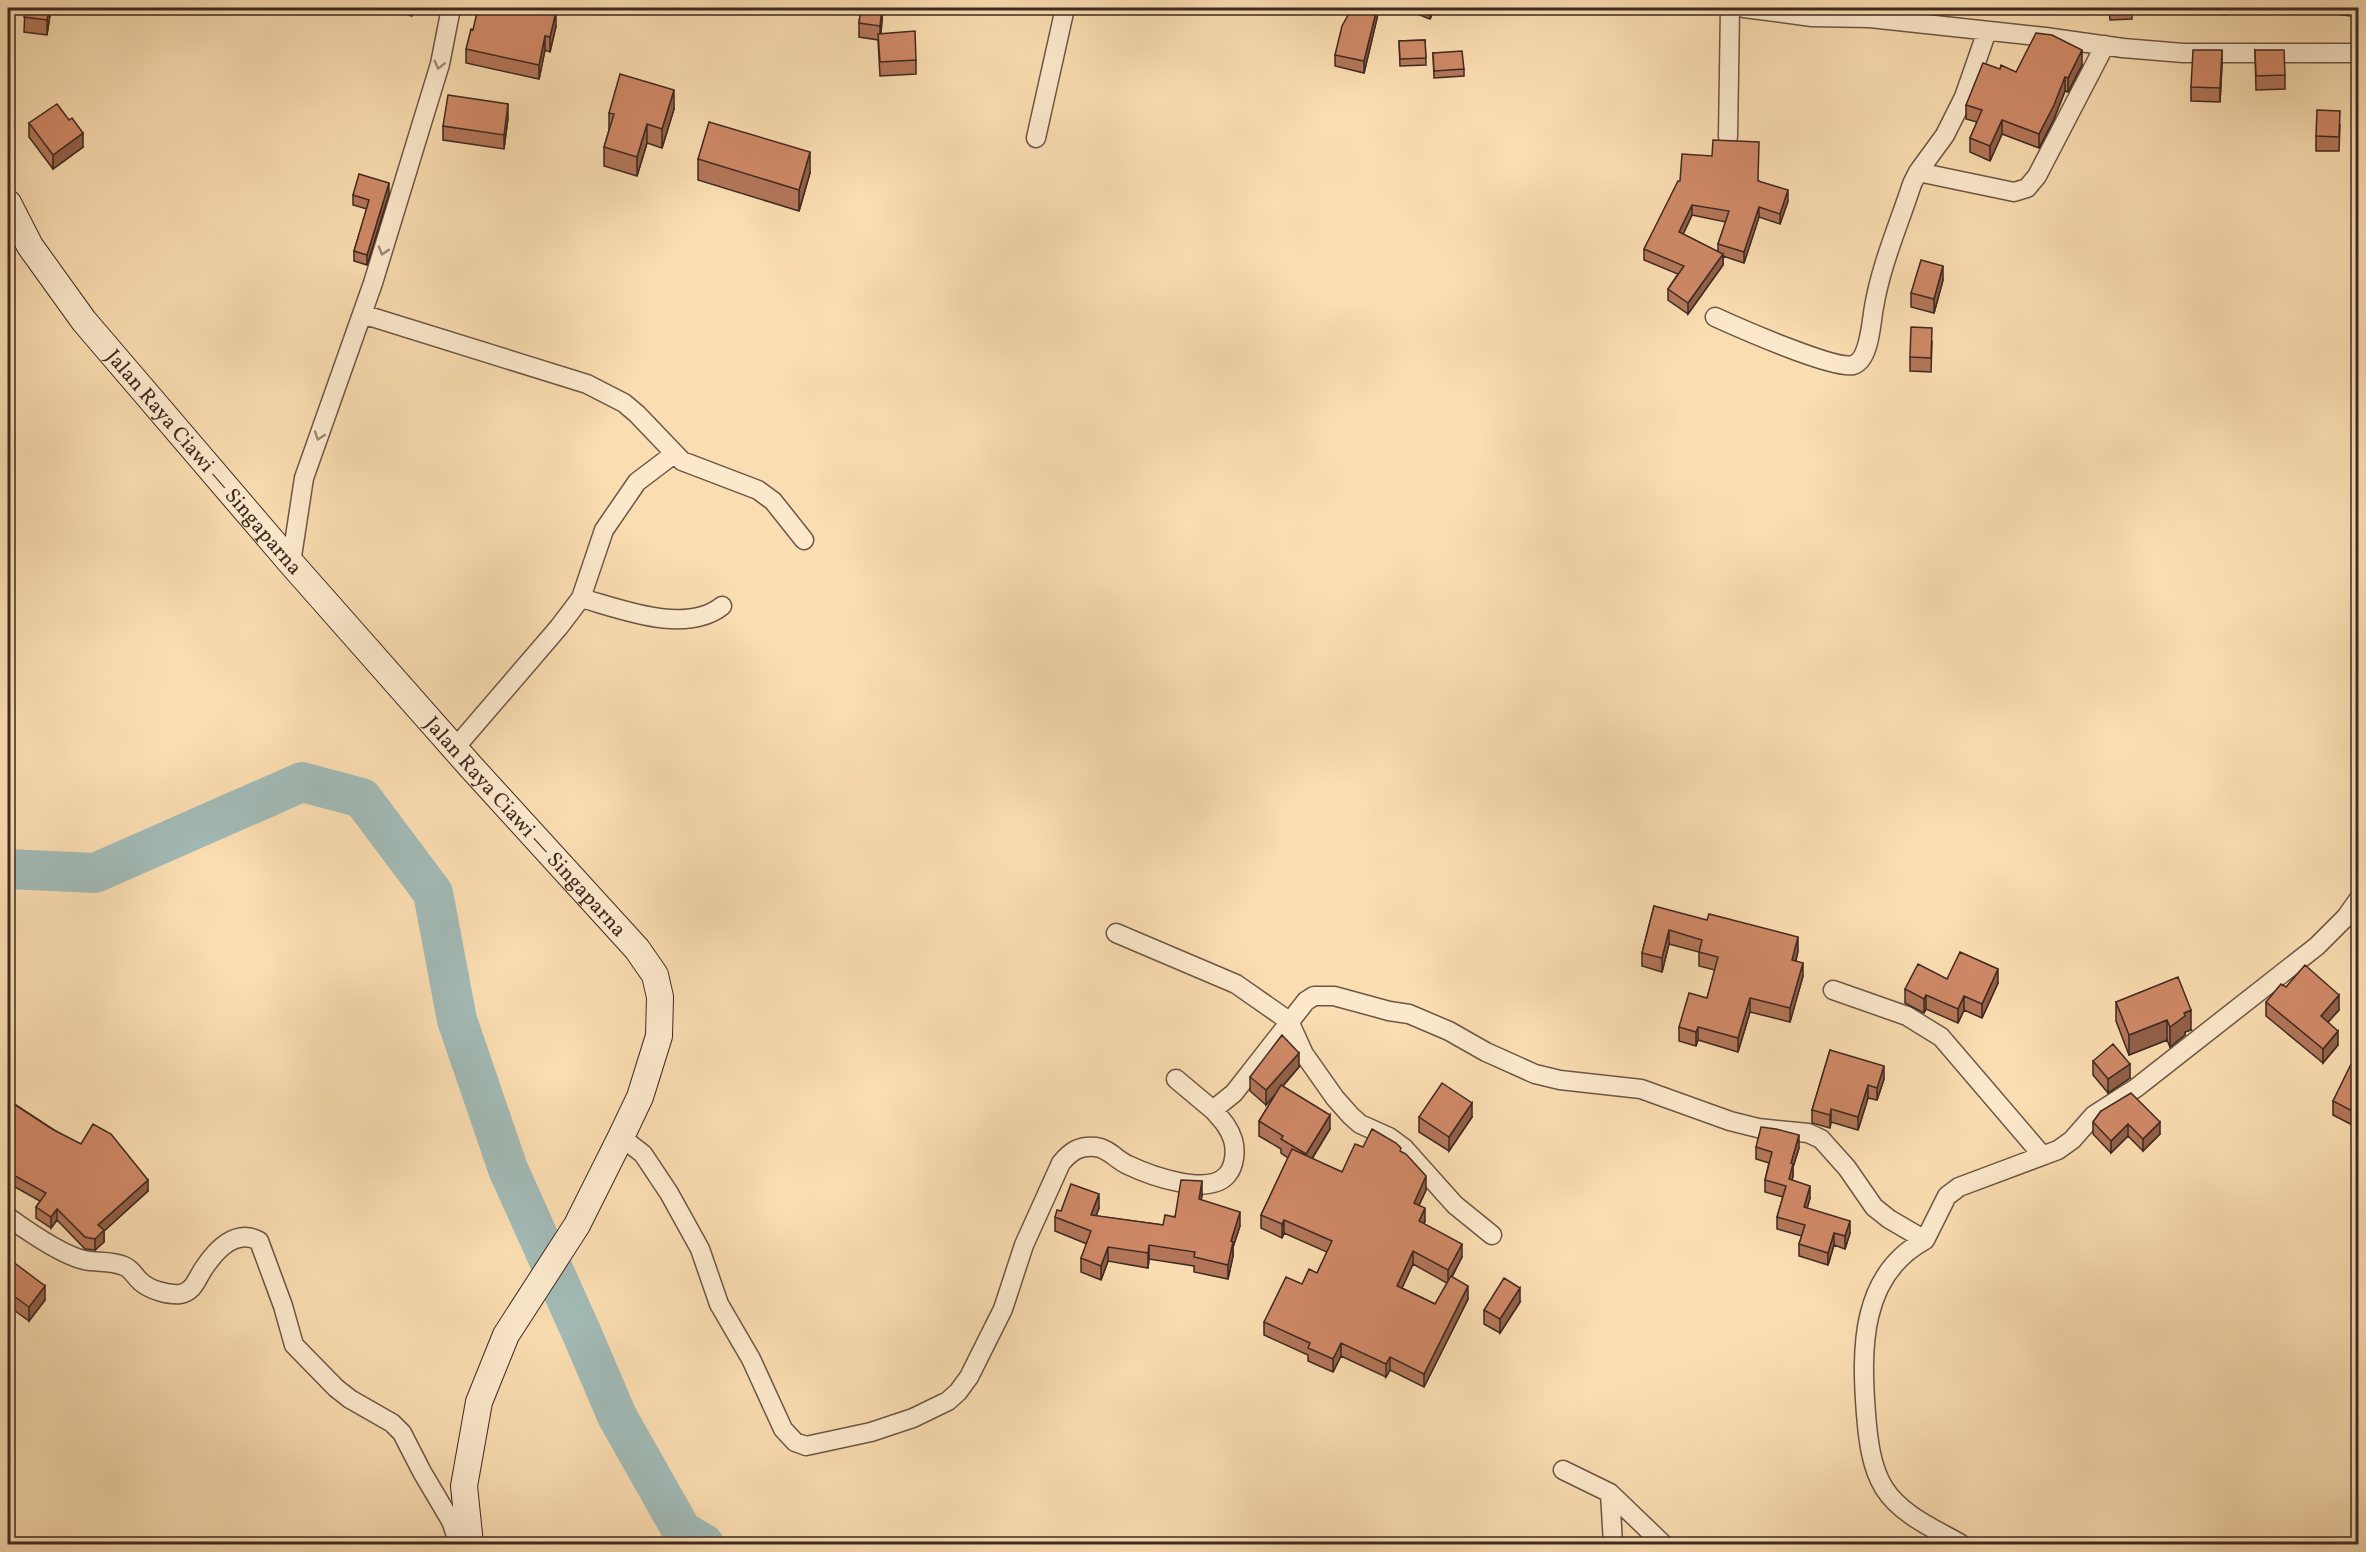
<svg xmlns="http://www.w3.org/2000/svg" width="2366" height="1552" viewBox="0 0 2366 1552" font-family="Vollkorn,serif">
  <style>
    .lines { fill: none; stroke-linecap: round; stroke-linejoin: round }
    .river { stroke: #a2bab6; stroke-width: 40 }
    .minor-casing { stroke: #6d5646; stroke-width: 21 }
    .secondary-casing { stroke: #3e2922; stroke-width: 28 }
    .minor { stroke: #fce9cc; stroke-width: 18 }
    .secondary { stroke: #fce9cc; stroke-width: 26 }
    .wall { fill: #b37659; stroke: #3e2922; stroke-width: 1.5; fill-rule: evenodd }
    .shaded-wall { fill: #926048; stroke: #3e2922; stroke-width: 1.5 }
    .building { fill: #d08967; stroke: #3e2922; stroke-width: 1.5 }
    .oneway { stroke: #9d8977 }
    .labels { text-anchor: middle; stroke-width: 4.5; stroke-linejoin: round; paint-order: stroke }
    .street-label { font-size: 21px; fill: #3e2922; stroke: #fce9cc }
  </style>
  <rect width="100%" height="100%" fill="#faddb1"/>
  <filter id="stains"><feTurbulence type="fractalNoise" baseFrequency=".00333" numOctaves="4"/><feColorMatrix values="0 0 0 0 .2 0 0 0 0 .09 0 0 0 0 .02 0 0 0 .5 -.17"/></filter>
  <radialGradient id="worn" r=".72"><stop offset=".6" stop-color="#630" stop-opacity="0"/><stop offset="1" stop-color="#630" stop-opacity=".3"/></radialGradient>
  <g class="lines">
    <!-- river -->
    <path class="river" d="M8 869 95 873 302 782 362 798 433 893 457 1020 508 1169 582 1334 617 1416 682 1531 704 1544"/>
    <defs>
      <path id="minor" d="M1744 8 1812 17 1870 18 2045 37 2123 48 2183 53H2358
        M1728 137 1730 8
        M1036 138 1065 8
        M1918 172 1945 135 1964 97 1987 31
        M362 314 587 384 624 403 637 414 682 461 758 490 773 501 804 540
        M1715 317C1737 327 1834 370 1853 365 1870 360 1871 322 1874 307 1881 265 1899 224 1912 184L1918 172 2014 192 2027 188 2037 176 2105 45
        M291 563 304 478 373 283 440 64 451 8
        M581 598C621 609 685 635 722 606
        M455 748 559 627 581 598 604 530 637 482 674 454
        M1116 933 1236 984 1289 1021 1304 1054 1335 1098 1351 1116 1360 1124 1389 1137 1404 1148 1455 1205 1492 1235
        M1833 990 1907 1016 1941 1037 2042 1155
        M1176 1079 1213 1110
        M621 1137 643 1154 669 1193 700 1249 719 1304 751 1359 783 1429 795 1442 806 1446 871 1432 913 1418 948 1401 958 1392 969 1377 1003 1309 1024 1245 1061 1163C1071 1151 1080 1145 1096 1147 1110 1149 1116 1160 1128 1165 1149 1175 1208 1197 1227 1175 1235 1166 1236 1150 1233 1140 1229 1127 1222 1120 1213 1110L1234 1093 1306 1001 1314 996H1334L1389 1011 1409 1014 1449 1031 1486 1052 1535 1074 1560 1080 1641 1089 1730 1121 1758 1128 1808 1133 1821 1139 1847 1168 1874 1207 1889 1219 1925 1240 1947 1196 1959 1187 2058 1150 2072 1140 2094 1115 2136 1088 2317 946 2346 917 2358 900
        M8 1217C26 1230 62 1255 84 1260 97 1263 111 1260 124 1266 132 1269 135 1277 141 1282 150 1290 168 1295 180 1294 194 1292 197 1278 204 1268 216 1250 236 1228 259 1241L283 1306 294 1345 336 1388 350 1399 392 1423 402 1433 422 1472 451 1521 459 1544
        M1925 1240C1860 1275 1861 1349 1866 1414 1868 1439 1871 1467 1884 1488 1901 1515 1935 1529 1961 1544
        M1563 1470 1610 1493 1663 1544
        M1610 1493 1613 1544"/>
      <g id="secondary">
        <path id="s1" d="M8 203 30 246 84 321 291 563 472 768 637 949 655 975 660 997 659 1036 640 1097 621 1137 577 1225 506 1335 479 1402 464 1486 470 1544"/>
      </g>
    </defs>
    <!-- minor casing -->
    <use href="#minor" class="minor-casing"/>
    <!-- secondary casing -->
    <use href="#secondary" class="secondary-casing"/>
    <!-- minor -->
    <use href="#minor" class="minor"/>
    <!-- secondary -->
    <use href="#secondary" class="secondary"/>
  </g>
  <!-- wall -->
  <path class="wall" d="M25 8H51L47 35 24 32Z
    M386 8H414L412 16Z
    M861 8H883L881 34 916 60V74L880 76 878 40 859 37V23Z
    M1378 8V14L1364 73 1335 66V55Z
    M1407 8H1435L1430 19 1407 10Z
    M2017 8H2033L2031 12Z
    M2109 8H2132V19L2110 20Z
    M2170 8H2225V15Z
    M2319 8H2358V17L2319 12Z
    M556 26 550 52 545 50 539 79 466 63V49Z
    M1425 40 1426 65 1400 66 1399 41Z
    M2255 50 2285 75V89L2256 90Z
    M1433 53 1464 69V76L1434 78Z
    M2222 64 2220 102 2191 101V87Z
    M2082 65 2068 92 2065 91 2054 119 2039 148 2002 134 1990 161 1970 152V138L1977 122 1966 119V105L2016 72Z
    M674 109 662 148 647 143 637 176 604 166V147L609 130V113Z
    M508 118 504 149 443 140V126Z
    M29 123 83 147 53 169 29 137Z
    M2340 125 2339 151H2316V136Z
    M698 159 810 173 799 211 698 180Z
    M1680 181H1759L1788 201 1780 224 1759 217 1744 263 1723 256V265L1688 314 1668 300V289L1678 274 1644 260V249ZM1692 215 1726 222 1718 244V252L1683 234Z
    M389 194 367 265 354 261V251L367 209 353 205V195Z
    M1943 280 1934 313 1911 307V293Z
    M1932 342 1931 372 1910 371V357Z
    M1654 906 1798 951 1796 961 1803 976 1790 1022 1750 1012 1738 1052 1698 1040 1696 1046 1679 1041V1027L1707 998 1715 970 1699 966V952L1669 944 1662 972 1642 966V953Z
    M1947 979 1998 983 1982 1018 1964 1010 1958 1023 1926 1009 1924 1013 1905 1003V989Z
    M2286 987 2339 1010 2328 1022 2338 1045 2323 1063 2266 1016V1002Z
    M2116 1002 2191 1030 2185 1032V1035L2170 1047 2167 1040 2129 1055 2116 1021Z
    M1830 1050 1884 1079 1877 1100 1868 1098 1858 1130 1831 1122 1830 1128 1812 1123V1110Z
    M2093 1061 2130 1078 2108 1093 2093 1075Z
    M2358 1063 2356 1127 2333 1115V1101Z
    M1299 1067 1283 1086 1330 1129 1312 1159 1342 1172 1363 1147 1401 1152 1426 1190 1419 1205 1425 1221 1424 1224 1462 1257 1452 1277 1468 1299 1424 1387 1390 1370 1386 1377 1341 1356 1333 1372 1308 1361V1355L1264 1335V1322L1302 1284 1317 1273 1327 1252 1284 1233 1282 1238 1261 1228V1215L1288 1158 1281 1153V1149L1259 1136V1121L1276 1094 1266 1105 1250 1091V1077ZM1413 1264 1447 1283 1435 1304 1402 1288Z
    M8 1100 148 1191 104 1231V1242L95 1250 85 1249 57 1220 51 1228 36 1218V1207L40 1201 8 1183Z
    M2101 1111 2160 1134 2143 1151 2128 1136 2111 1153 2093 1134V1122Z
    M1419 1117H1472L1449 1151 1419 1132Z
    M1756 1147 1799 1148 1793 1167V1176L1792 1180 1810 1198 1807 1208 1850 1233 1845 1249 1834 1245 1828 1265 1799 1256V1244L1802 1236 1777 1229V1217L1783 1197 1765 1192V1180L1769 1163 1756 1159Z
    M1202 1195 1201 1200 1240 1226 1233 1247V1256L1228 1279 1194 1272V1266L1149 1259 1148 1268 1108 1261 1101 1280 1081 1272V1258L1087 1244 1055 1231V1217L1061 1211 1099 1208 1096 1216 1163 1225Z
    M8 1258 45 1300 29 1321 11 1308 8 1313Z
    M1520 1302 1500 1333 1484 1324V1310Z"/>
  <!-- shaded-wall -->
  <path class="shaded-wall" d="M49 8H51L47 35V20Z
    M882 8H883L880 40V26Z
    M1377 8H1378V14L1364 73V61Z
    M1430 8H1435L1430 19Z
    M556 12V26L550 52V37Z
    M545 36V50L539 79V65Z
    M2082 50V65L2068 92V78Z
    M2222 50V64L2220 102V88Z
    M2065 77V91L2054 119 2039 148V134Z
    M674 90V109L662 148V129Z
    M508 104V118L504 149V135Z
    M2002 120V134L1990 161V146Z
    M647 124V143L637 176V157Z
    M83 133V147L53 169V155Z
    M810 152V173L799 211V190Z
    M389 183V194L367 265V255Z
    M1788 190V201L1780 224V214Z
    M1692 205V215L1679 243V232Z
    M1759 207V217L1744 263V252Z
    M1723 254V265L1688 314V303Z
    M1943 266V280L1934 313V299Z
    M1669 930V944L1662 972V958Z
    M1798 937V951L1792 974V960Z
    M1803 963V976L1790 1022V1008Z
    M1998 969V983L1982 1018V1004Z
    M1926 995V1009L1924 1013V999Z
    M2339 995V1010L2321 1030V1016Z
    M1964 996V1010L1958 1023V1009Z
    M1750 998V1012L1738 1052V1038Z
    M2191 1010V1030L2185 1032V1035L2170 1047V1027L2184 1013Z
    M2167 1020V1040L2129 1055V1035Z
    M1698 1027V1040L1696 1046V1032Z
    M2338 1031V1045L2323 1063V1049Z
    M1299 1053V1067L1266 1105V1090Z
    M2130 1064V1078L2108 1093V1079Z
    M1884 1066V1079L1877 1100V1088Z
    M1868 1085V1098L1858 1130V1117Z
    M1472 1103V1117L1449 1151V1137Z
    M2358 1107V1121L2356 1127V1113Z
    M1831 1109V1122L1830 1128V1115Z
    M1330 1115V1129L1306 1168V1154Z
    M2160 1122V1134L2143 1151V1139Z
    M2128 1124V1136L2111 1153V1141Z
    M1799 1135V1148L1793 1167V1176L1789 1192V1179L1791 1163Z
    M1426 1176V1190L1414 1216V1203Z
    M148 1180V1191L104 1231V1242L95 1250V1239L98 1225Z
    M1202 1181V1195L1199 1213V1199Z
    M1810 1186V1198L1804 1219V1207Z
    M1099 1194V1208L1091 1229V1215Z
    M1425 1208V1221L1419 1234V1221Z
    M57 1209V1220L51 1228V1217Z
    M1240 1212V1226L1233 1247V1256L1228 1279V1265L1231 1241Z
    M1284 1220V1233L1282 1238V1224Z
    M1850 1221V1233L1845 1249V1236Z
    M1834 1233V1245L1828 1265V1253Z
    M1462 1244V1257L1448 1283V1270Z
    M1149 1245V1259L1148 1268V1253Z
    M1108 1247V1261L1101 1280V1266Z
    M1413 1251V1264L1397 1299V1286Z
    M45 1286V1300L29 1321V1307Z
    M1468 1286V1299L1424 1387V1374Z
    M1520 1288V1302L1500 1333V1319Z
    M11 1294V1308L8 1313V1299Z
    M1341 1343V1356L1333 1372V1359Z
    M1390 1357V1370L1386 1377V1364Z"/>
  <!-- building -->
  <path class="building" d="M25 8H49L47 20 24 17Z
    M478 8H533L556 12 550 37 545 36 539 65 466 49 471 29 473 30Z
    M861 8H882L880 26 859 23Z
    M1352 8H1377L1364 61 1335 55 1342 26Z
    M915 31 916 60 880 62 878 34Z
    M2036 33 2052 35 2082 50 2068 78 2065 77 2054 105 2039 134 2002 120 1990 146 1970 138 1982 110 1966 105 1983 63 2000 69 2001 65 2016 72Z
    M1425 40 1426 58 1400 59 1399 41Z
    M2193 50H2222L2220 88 2191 87Z
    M2255 50H2284L2285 75 2256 76Z
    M1462 51 1464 69 1434 71 1433 53Z
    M620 74 674 90 662 129 647 124 637 157 604 147 614 114 609 113Z
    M448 95 508 104 504 135 443 126Z
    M57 104 69 120 72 118 83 133 53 155 29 123Z
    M2317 110 2340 111 2339 137 2316 136Z
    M709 122 810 152 799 190 698 159Z
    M1713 140 1759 142 1758 181 1788 190 1780 214 1759 207 1744 252 1718 244 1729 211 1692 205 1679 232 1723 254 1688 303 1668 289 1684 266 1644 249 1678 181H1680L1682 154 1712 156Z
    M359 174 389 183 367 255 354 251 369 200 353 195Z
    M1921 260 1943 266 1934 299 1911 293Z
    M1911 327 1932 328 1931 358 1910 357Z
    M1654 906 1707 920 1709 914 1798 937 1792 960 1803 963 1790 1008 1750 998 1738 1038 1698 1027 1696 1032 1679 1027 1689 993 1707 998 1718 957 1699 952 1702 940 1669 930 1662 958 1642 953Z
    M1960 952 1998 969 1982 1004 1964 996 1958 1009 1926 995 1924 999 1905 989 1918 964 1947 979Z
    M2305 965 2339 995 2321 1016 2338 1031 2323 1049 2266 1002 2281 984 2286 987Z
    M2178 977 2191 1010 2184 1013 2185 1016 2170 1027 2167 1020 2129 1035 2116 1002Z
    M1282 1035 1299 1053 1266 1090 1250 1077Z
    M2113 1044 2130 1064 2108 1079 2093 1061Z
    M1830 1050 1884 1066 1877 1088 1868 1085 1858 1117 1831 1109 1830 1115 1812 1110Z
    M2353 1060 2358 1063V1107L2356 1113 2333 1101Z
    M1442 1083 1472 1103 1449 1137 1419 1117Z
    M1281 1085 1330 1115 1306 1154 1281 1139 1283 1136 1259 1121Z
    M2131 1093 2160 1122 2143 1139 2128 1124 2111 1141 2093 1122 2101 1111Z
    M8 1100 52 1129 81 1144 93 1124 111 1134 148 1180 98 1225 104 1230 95 1239 85 1237 57 1209 51 1217 36 1207 46 1193 8 1172Z
    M1761 1127 1776 1129 1799 1135 1791 1163 1793 1164 1789 1179 1810 1186 1804 1207 1850 1221 1845 1236 1834 1233 1828 1253 1799 1244 1805 1225 1777 1217 1786 1186 1765 1180 1772 1152 1756 1147Z
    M1372 1129 1396 1143 1401 1148 1400 1151 1406 1154 1426 1176 1414 1203 1425 1208 1419 1221 1462 1244 1448 1270 1413 1251 1397 1286 1435 1304 1451 1276 1468 1286 1424 1374 1390 1357 1386 1364 1341 1343 1333 1359 1308 1348 1310 1343 1264 1322 1286 1277 1302 1284 1309 1269 1317 1273 1332 1241 1284 1220 1282 1224 1261 1215 1292 1149 1342 1172 1355 1144 1363 1147Z
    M1181 1180 1202 1181 1199 1199 1240 1212 1231 1241 1233 1242 1228 1265 1194 1257 1195 1252 1149 1245 1148 1253 1108 1247 1101 1266 1081 1258 1091 1231 1055 1217 1057 1210 1061 1211 1071 1184 1099 1194 1091 1215 1163 1225 1165 1215 1175 1217Z
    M8 1258 45 1286 29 1307 11 1294 8 1299Z
    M1504 1278 1520 1288 1500 1319 1484 1310Z"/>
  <!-- one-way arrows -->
  <defs><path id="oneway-chevron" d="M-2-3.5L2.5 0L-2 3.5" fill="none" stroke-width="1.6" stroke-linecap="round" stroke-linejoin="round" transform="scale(1.5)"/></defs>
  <g class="oneway">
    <use href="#oneway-chevron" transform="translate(439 65) rotate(104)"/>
    <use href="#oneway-chevron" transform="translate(383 251) rotate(107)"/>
    <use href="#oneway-chevron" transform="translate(319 436) rotate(109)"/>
  </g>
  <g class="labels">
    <!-- street labels -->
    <g class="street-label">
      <text dy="7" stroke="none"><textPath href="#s1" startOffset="326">Jalan Raya Ciawi — Singaparna</textPath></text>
      <text dy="7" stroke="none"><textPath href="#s1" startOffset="812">Jalan Raya Ciawi — Singaparna</textPath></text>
    </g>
  </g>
  <!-- margin -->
  <rect width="2366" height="1552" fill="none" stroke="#faddb1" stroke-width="30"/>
  <rect x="9" y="9" width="2348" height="1534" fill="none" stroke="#3e2922" stroke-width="3"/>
  <rect x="15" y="15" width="2336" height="1522" fill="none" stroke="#3e2922" stroke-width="1.5"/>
  <rect width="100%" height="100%" filter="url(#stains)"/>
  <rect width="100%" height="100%" fill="url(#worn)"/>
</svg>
